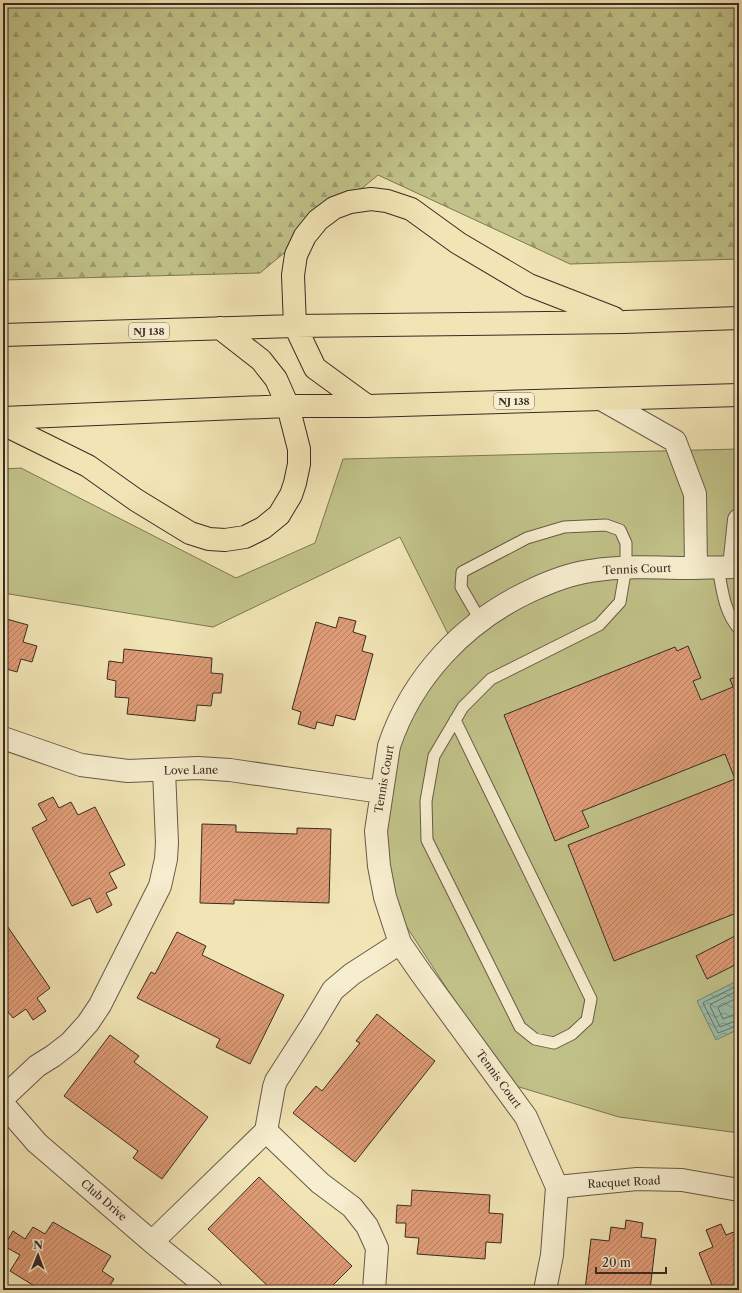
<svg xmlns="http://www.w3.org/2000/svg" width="742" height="1293" viewBox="0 0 742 1293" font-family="'Libre Caslon Text',serif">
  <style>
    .forest { fill: url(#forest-firs); stroke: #7d7657 }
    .pitch { fill: #c1c289; stroke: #7d7657 }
    .water { fill: url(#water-waves); stroke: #748476 }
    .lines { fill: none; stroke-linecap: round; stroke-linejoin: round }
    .shore { stroke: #6a7568; stroke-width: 1 }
    .building { fill: url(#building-hatch); stroke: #392b25 }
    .lane-casing { stroke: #675a49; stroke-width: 13 }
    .street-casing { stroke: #675a49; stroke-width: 24 }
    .highway-casing { stroke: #392b25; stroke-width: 24 }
    .lane { stroke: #f7eecf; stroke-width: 11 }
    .street { stroke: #f7eecf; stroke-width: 22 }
    .highway { stroke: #f2e5b5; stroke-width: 22 }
    .labels { text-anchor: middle; stroke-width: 3; stroke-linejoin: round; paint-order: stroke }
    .shield { fill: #f7eecf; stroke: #726658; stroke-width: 1 }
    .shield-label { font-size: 10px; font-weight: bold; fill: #392b25 }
    .street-label { font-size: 11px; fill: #392b25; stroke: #f7eecf }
  </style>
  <defs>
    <pattern id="forest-firs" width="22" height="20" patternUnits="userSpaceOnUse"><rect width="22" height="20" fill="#c1c289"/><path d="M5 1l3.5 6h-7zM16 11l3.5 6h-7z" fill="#9e9e70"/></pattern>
    <pattern id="water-waves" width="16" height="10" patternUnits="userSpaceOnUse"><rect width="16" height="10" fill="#9bbfac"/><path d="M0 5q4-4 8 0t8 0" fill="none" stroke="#7f9b8c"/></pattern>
    <pattern id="building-hatch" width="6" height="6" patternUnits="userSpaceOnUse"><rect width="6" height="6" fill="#df9c77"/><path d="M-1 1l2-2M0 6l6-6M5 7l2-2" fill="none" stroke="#b67f61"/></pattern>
  </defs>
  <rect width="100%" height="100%" fill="#f2e5b5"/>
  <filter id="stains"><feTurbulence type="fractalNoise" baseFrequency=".005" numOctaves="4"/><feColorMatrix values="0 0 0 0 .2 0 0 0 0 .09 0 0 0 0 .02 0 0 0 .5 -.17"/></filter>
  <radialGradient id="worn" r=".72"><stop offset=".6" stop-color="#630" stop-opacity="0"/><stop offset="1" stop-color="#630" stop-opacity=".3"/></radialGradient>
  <!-- forest -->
  <path class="forest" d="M3 3H739V259L570 264 378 175 260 273 3 280Z"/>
  <!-- pitch -->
  <path class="pitch" d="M739 449V1133L619 1117 509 1084 384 892 373 791 452 642 400 537 213 627 3 593V469L21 468 236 578 315 543 343 459Z"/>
  <!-- water -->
  <path class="water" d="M739 980V1029L716 1040 697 1001Z"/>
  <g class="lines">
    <!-- shore -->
    <path class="shore" d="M739 985 704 1002 703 1003 718 1033 739 1025
      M739 990 711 1004 710 1006 720 1027 735 1021 739 1020
      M739 997 719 1007 718 1008 723 1019 733 1015 739 1014"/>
  </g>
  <!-- building -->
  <path class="building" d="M339 617 356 621 353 632 366 636 362 651 373 654 355 720 336 715 333 726 317 722 315 729 298 724 301 712 292 709 316 622 336 628Z
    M3 618 28 625 23 642 37 646 32 662 21 659 17 672 3 668Z
    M688 646 701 678 693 681 701 700 733 687 730 679 739 676V912L614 961 568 845 735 779 725 754 582 811 589 827 555 841 504 715 675 647 677 651Z
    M124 649 212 658 211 673 223 674 221 693H213L211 706 197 705 195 721 127 714 129 698 115 697 116 681 107 679 109 661 123 663Z
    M53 797 59 808 71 802 78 815 95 807 125 865 109 873 117 888 106 893 112 905 97 913 90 898 72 906 32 828 47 820 38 804Z
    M202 824 236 825V832L297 834V828L331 829 329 903 234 900V904L200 903Z
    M3 920 50 988 37 998 46 1011 33 1020 26 1009 13 1018 4 1007 3 1008Z
    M177 932 206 946 202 955 284 995 250 1064 216 1047 220 1039 137 998 151 972 155 974Z
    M737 935 739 940V963L707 979 696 956Z
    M377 1014 435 1061 355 1162 293 1113 316 1086 322 1091 360 1043 356 1041Z
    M110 1035 139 1056 134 1062 208 1117 162 1179 133 1158 138 1151 64 1096Z
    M259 1177 352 1266 328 1290H272L208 1229Z
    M412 1190 490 1195 489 1213 503 1214 501 1243 486 1242 485 1259 417 1254 419 1238 405 1237 406 1223H396L397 1205 411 1206Z
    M626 1220 643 1223 641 1237 656 1239 650 1290H585L591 1239 609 1241 611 1227 625 1229Z
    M53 1222 111 1256 102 1271 114 1279 107 1290H41L10 1271 20 1255 4 1246 13 1231 25 1239 33 1227 45 1234Z
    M721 1224 726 1235 739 1230V1290H714L699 1253 713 1247 706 1230Z"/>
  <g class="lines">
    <defs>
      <path id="lane" d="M718 567C722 589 724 612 739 629
        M455 720 591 999 587 1020 572 1034 554 1043 535 1039 520 1027 427 840 426 801 434 756 463 707 491 679 599 625 620 602 626 567V543L620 530 606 525 564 527 527 538 462 572 461 587 480 620"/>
      <path id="street" d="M601 399 675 441 695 494 696 568
        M734 567 739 520
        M3 738 81 765 128 771 198 768 230 770 381 792
        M3 1098 37 1066 53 1056 70 1043 88 1023 100 1005 160 886 166 859 167 843 164 770
        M3 1104 37 1143 152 1242 211 1290
        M266 1131 320 1183 352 1207 367 1226 377 1248 374 1290
        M557 1187 637 1179 682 1180 739 1190
        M152 1242 266 1131 274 1087 276 1081 312 1025 333 990 352 974 400 943
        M545 1290 552 1255 557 1187 526 1117 420 972 400 943 385 897 379 866 376 831 389 746C412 677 464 622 530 591 549 582 569 574 590 571 620 566 651 567 681 568 700 568 720 567 739 567"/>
      <path id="highway" d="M3 335 295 326 624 322 739 318
        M367 406 315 368 295 326 293 275 296 255 305 236 318 220 334 208 350 202 371 199 387 201 411 209 458 243 529 285 614 318
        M3 418 288 406H367L739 395
        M3 424 88 466 136 500 190 533 209 539 225 540 245 537 263 528 279 515 291 495 295 483 299 464V449L288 406 276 379 261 360 220 328"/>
    </defs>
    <!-- lane casing -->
    <use href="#lane" class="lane-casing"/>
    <!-- street casing -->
    <use href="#street" class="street-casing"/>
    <!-- highway casing -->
    <use href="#highway" class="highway-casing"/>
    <!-- lane -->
    <use href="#lane" class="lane"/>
    <!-- street -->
    <use href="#street" class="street"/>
    <!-- highway -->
    <use href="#highway" class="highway"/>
  </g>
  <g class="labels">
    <!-- shield labels -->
    <g class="shield">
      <rect x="129" y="323" width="40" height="16" rx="3"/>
      <rect x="494" y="393" width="40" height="16" rx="3"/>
    </g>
    <g class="shield-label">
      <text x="149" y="335">NJ 138</text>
      <text x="514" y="405">NJ 138</text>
    </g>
    <!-- street labels -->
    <g class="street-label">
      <text transform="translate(637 569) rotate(-2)" y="4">Tennis Court</text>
      <text transform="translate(191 770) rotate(-1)" y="4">Love Lane</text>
      <text transform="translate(384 779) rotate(-80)" y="4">Tennis Court</text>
      <text transform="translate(499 1079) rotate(54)" y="4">Tennis Court</text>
      <text transform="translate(624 1182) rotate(-3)" y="4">Racquet Road</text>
      <text transform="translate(104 1200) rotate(41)" y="4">Club Drive</text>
    </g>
  </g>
  <!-- margin -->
  <rect width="742" height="1293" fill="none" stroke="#f2e5b5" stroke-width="16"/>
  <rect x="4" y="4" width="734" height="1285" fill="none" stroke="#392b25" stroke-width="2"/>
  <rect x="8" y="8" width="726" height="1277" fill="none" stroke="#392b25"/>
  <!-- north arrow -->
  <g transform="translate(38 1255) rotate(1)" stroke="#f7eecf" stroke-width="3" paint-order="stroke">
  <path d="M0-3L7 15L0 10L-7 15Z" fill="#392b25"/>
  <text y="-6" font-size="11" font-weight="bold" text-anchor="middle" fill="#392b25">N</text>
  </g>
  <!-- scale -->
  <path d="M596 1267v6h70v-6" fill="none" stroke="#392b25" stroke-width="2"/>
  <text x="602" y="1267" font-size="12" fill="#392b25" stroke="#f7eecf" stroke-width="3" paint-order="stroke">20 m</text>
  <rect width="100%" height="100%" filter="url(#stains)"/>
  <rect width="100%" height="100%" fill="url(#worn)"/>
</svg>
